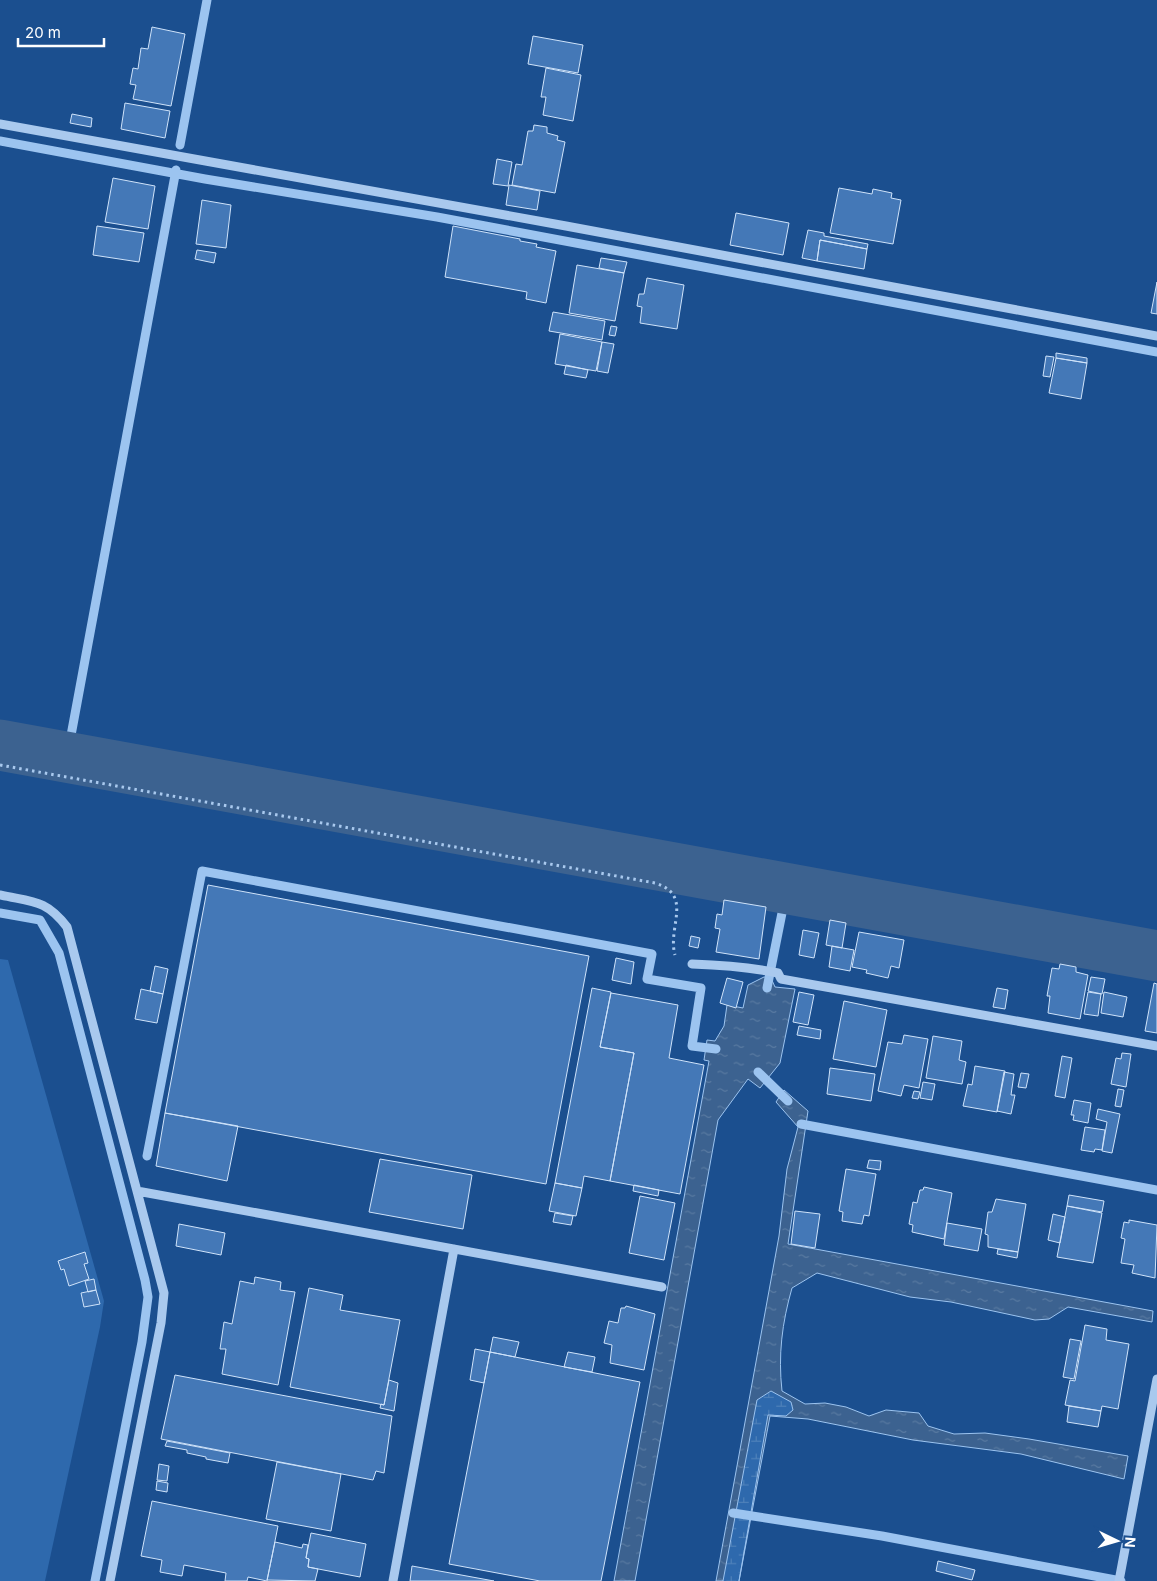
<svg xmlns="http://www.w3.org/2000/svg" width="1157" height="1581" viewBox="0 0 1157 1581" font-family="Inter,sans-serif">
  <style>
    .green { fill: #2e69ad }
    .wetland { fill: url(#wetland-marsh) }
    .water { fill: url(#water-ripples); stroke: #9cc4f0 }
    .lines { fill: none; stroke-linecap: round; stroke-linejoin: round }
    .stream { stroke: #9cc4f0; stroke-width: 9 }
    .river { stroke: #3c6290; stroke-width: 51 }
    .building { fill: #4478b7; stroke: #cfe3fa }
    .path { stroke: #a9c9ee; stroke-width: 3; stroke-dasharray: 2.5 4; stroke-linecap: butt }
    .minor { stroke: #a9c9ee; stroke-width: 9 }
  </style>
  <defs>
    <pattern id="wetland-marsh" width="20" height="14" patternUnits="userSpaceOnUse" patternTransform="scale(1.25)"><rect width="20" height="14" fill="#2e69ad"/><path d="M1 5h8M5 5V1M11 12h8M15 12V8" fill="none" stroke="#4d80b9"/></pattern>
    <pattern id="water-ripples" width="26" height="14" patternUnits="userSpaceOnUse" patternTransform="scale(1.25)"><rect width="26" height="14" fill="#3c6290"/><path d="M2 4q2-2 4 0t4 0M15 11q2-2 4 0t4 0" fill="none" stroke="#597aa1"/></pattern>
  </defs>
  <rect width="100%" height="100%" fill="#1b4f8f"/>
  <!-- green -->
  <path class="green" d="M0 959 8 960 104 1301 100 1327 45 1581H0Z"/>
  <!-- wetland -->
  <path class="wetland" d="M772 1391 791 1402 793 1410 786 1416 768 1415 739 1581H723L757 1400Z"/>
  <!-- water -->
  <path class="water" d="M764 977 771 978 775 987 795 989 780 1063 760 1088 748 1079 718 1120 635 1581H614L709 1061 704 1060 707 1040 715 1041 724 1026 727 1005 743 1008 748 985Z
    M784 1090 808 1111 788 1244 1153 1311 1152 1322 1068 1307 1049 1319 1035 1320 951 1302 910 1297 817 1273 792 1288C782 1323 778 1355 782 1391L805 1404 825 1403 846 1407 869 1416 886 1410 919 1413 928 1426 954 1434 985 1433 1029 1439 1128 1456 1124 1479 1021 1454 913 1440 808 1419 770 1416 739 1581 768 1415 786 1416 793 1410 791 1402 771 1391 757 1400 723 1581H716L779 1236 787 1169 798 1127 776 1102Z"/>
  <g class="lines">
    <!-- stream -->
    <path class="stream" d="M0 141 205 179 437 217 1157 352
      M180 145 207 0
      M67 757 176 170
      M0 913 40 920 59 953 145 1280 148 1297 142 1342 95 1581
      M767 988 787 888
      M758 1072 788 1101
      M801 1124 1157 1190
      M147 1156 202 871 652 954 647 979 701 988 692 1046 716 1049
      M733 1513 882 1536 1121 1581"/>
    <!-- river -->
    <path class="river" d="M0 745 1157 956"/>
  </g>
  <!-- building -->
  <path class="building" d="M152 27 185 34 171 106 133 99 136 85 130 84 133 68 138 69 141 48 148 49Z
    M533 36 583 45 578 73 528 64Z
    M546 68 581 75 573 121 543 115 546 97H541Z
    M125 103 170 111 165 138 121 129Z
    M72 114 92 118 91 127 70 123Z
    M534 125 547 127V133L558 136 557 140 565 142 555 193 512 185 516 164 522 165 528 131H533Z
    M497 159 512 162 508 186 493 184Z
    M113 178 155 186 148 229 105 222Z
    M509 185 540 191 537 210 506 205Z
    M839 188 872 194 873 189 892 193 891 198 901 200 893 244 830 233Z
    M202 200 231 205 226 248 196 244Z
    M736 213 789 223 783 255 730 245Z
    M97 226 144 233 139 262 93 255Z
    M453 226 520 239V241L537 244 536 247 556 251 546 303 526 299 527 292 445 277Z
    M808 230 824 233V236L868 244 867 249 820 240 817 261 802 258Z
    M820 240 867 249 864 269 817 261Z
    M197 250 216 253 214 263 195 259Z
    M601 258 627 262 624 273 599 268Z
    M577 265 624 273 615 321 569 313Z
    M647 278 684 285 677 329 640 323 642 307 637 306 639 294H644Z
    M1157 282V314L1151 313Z
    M553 312 605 321 602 340 549 331Z
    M611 326 617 327 615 336 609 335Z
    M560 334 602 342 596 371 555 364Z
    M602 342 614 344 608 373 597 371Z
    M1056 353 1087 358V363L1056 358Z
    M1046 356 1054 357 1050 377 1043 376Z
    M1056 358 1087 363 1081 399 1049 393Z
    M566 365 588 370 586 378 564 374Z
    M208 885 589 956 546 1184 165 1113Z
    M724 900 766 907 759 959 716 952 720 929 715 928 717 914 722 915Z
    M830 920 846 923 842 948 826 945Z
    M803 930 819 933 814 958 799 955Z
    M859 932 904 940 899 968 891 966 888 978 866 973 867 970 852 967Z
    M691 936 700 938 698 948 689 946Z
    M832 946 854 950 850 971 829 967Z
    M616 958 634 962 631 984 612 980Z
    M1060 964 1076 967V972L1088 975 1080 1019 1048 1013 1050 996H1047L1052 968 1059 969Z
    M155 966 168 969 163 994 150 991Z
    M1091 977 1105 979 1102 994 1088 991Z
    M727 978 743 982 736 1008 720 1003Z
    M1154 983 1157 984V1033L1145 1031Z
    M592 988 611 992 600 1047 634 1053 610 1181 584 1176 582 1188 555 1183Z
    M997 988 1008 990 1005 1009 993 1007Z
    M141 989 163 994 157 1023 135 1019Z
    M799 992 814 995 808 1025 793 1022Z
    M1088 992 1101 994 1098 1016 1084 1014Z
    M1104 992 1127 997 1123 1017 1101 1013Z
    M611 993 678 1005 669 1058 704 1065 680 1194 610 1181 634 1053 600 1047Z
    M844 1001 887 1010 876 1067 833 1059Z
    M799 1026 821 1030 820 1039 797 1035Z
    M904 1035 928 1039 919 1088 904 1085 901 1096 878 1091 888 1042 902 1044Z
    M933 1036 962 1041 959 1060 966 1062 962 1084 926 1078Z
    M1122 1053 1131 1054 1126 1087 1111 1084 1116 1058 1121 1059Z
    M1062 1056 1072 1058 1065 1098 1055 1096Z
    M975 1066 1005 1071 997 1112 963 1106 968 1084 972 1085Z
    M830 1068 875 1074 871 1101 827 1094Z
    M1004 1072 1014 1074 1011 1095H1015L1011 1114 997 1111Z
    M1021 1073 1029 1074 1026 1088 1018 1087Z
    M923 1082 935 1084 932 1100 920 1098Z
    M1118 1089 1124 1090 1121 1107 1115 1106Z
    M914 1091 920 1092 918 1099 912 1098Z
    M1074 1100 1091 1103 1088 1123 1073 1120 1074 1115H1071Z
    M1098 1109 1120 1114 1112 1153 1102 1151 1107 1122 1096 1119Z
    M165 1113 238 1126 227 1181 156 1166Z
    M1085 1127 1105 1130 1102 1150 1095 1149 1094 1152 1081 1150Z
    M380 1159 472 1175 463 1229 369 1212Z
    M869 1160 881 1161 880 1170 867 1168Z
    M846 1169 876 1174 869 1216 864 1215 862 1224 842 1221 843 1212 839 1211Z
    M555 1183 582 1188 576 1216 549 1211Z
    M634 1185 659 1190 658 1196 633 1191Z
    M924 1187 952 1193 944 1239 912 1232 913 1225 909 1224 913 1202 917 1203 920 1190H923Z
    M1069 1195 1104 1201 1102 1212 1067 1206Z
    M640 1196 675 1203 664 1260 629 1253Z
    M996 1199 1026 1204 1018 1252 988 1247V1235L985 1234 988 1212H992Z
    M1067 1206 1102 1213 1093 1263 1057 1257Z
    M795 1211 820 1214 815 1248 791 1244Z
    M555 1213 573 1216 571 1225 553 1222Z
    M1053 1214 1065 1217 1060 1243 1048 1240Z
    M1129 1220 1157 1225 1155 1278 1132 1273 1134 1265 1121 1263 1125 1239 1121 1238 1124 1222 1129 1223Z
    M947 1223 982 1229 978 1251 944 1245Z
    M179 1224 225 1233 221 1255 176 1246Z
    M998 1249 1018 1252 1017 1258 997 1254Z
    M85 1252 88 1263 84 1264 89 1279 69 1286 64 1269 61 1270 58 1261Z
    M255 1277 281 1282 280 1290 295 1292 278 1385 222 1374 226 1349H220L224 1322 232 1324 240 1281 254 1284Z
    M94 1279 96 1290 88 1292 85 1281Z
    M309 1288 343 1295 340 1310 400 1320 384 1405 290 1387Z
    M96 1290 100 1304 84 1307 81 1293Z
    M626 1306 655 1314 644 1370 610 1363 612 1345 604 1343 609 1321 618 1323 621 1308H625Z
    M1085 1325 1107 1329 1106 1340 1129 1344 1118 1409 1102 1406 1101 1411 1065 1405 1070 1380 1075 1381Z
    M493 1337 519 1342 515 1357 490 1352Z
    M1070 1339 1081 1341 1074 1379 1063 1377Z
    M475 1349 490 1352 484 1383 470 1380Z
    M490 1352 640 1382 601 1581H540L449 1564Z
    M568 1352 595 1357 592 1372 564 1367Z
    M175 1375 392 1416 384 1473 376 1471 373 1480 161 1439Z
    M389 1380 398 1383 394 1411 380 1408 381 1404 384 1405Z
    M1069 1406 1101 1411 1098 1427 1067 1422Z
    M167 1441 230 1453 228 1463 206 1459V1457L187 1453V1450L165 1446Z
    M277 1462 341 1474 331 1531 266 1519Z
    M159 1464 169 1466 167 1481 157 1480Z
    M157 1481 168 1483 167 1492 156 1490Z
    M152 1501 278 1526 267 1581 248 1577 247 1581H225L226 1573 184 1565 182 1576 160 1572 162 1560 141 1556Z
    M311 1533 366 1544 360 1577 308 1567 309 1559 306 1558Z
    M275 1542 302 1548 303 1544 308 1545 306 1558 309 1559 308 1567 318 1569 315 1581 267 1580Z
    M938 1561 975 1570 972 1580 936 1571Z
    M412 1566 494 1581H410Z"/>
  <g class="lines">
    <!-- path -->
    <path class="path" d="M0 765 655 883C694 895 667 927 675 955"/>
    <!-- minor -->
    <path class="minor" d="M0 124 566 226 1157 336
      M0 895C32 902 46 899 67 927L164 1293 161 1323 110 1581
      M692 964C721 965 749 967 778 973L781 979 1157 1046
      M137 1191 662 1287
      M393 1581 454 1249
      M1119 1581 1157 1379"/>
  </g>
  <!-- north arrow -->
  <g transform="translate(1117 1541) rotate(95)" stroke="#1b4f8f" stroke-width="4" paint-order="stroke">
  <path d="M0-4L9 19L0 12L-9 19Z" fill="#ffffff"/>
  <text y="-8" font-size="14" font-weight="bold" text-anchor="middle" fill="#ffffff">N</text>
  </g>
  <!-- scale -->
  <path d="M18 38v8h86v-8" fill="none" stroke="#ffffff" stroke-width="2.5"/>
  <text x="25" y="38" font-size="15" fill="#ffffff" stroke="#1b4f8f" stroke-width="4" paint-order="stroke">20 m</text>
</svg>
